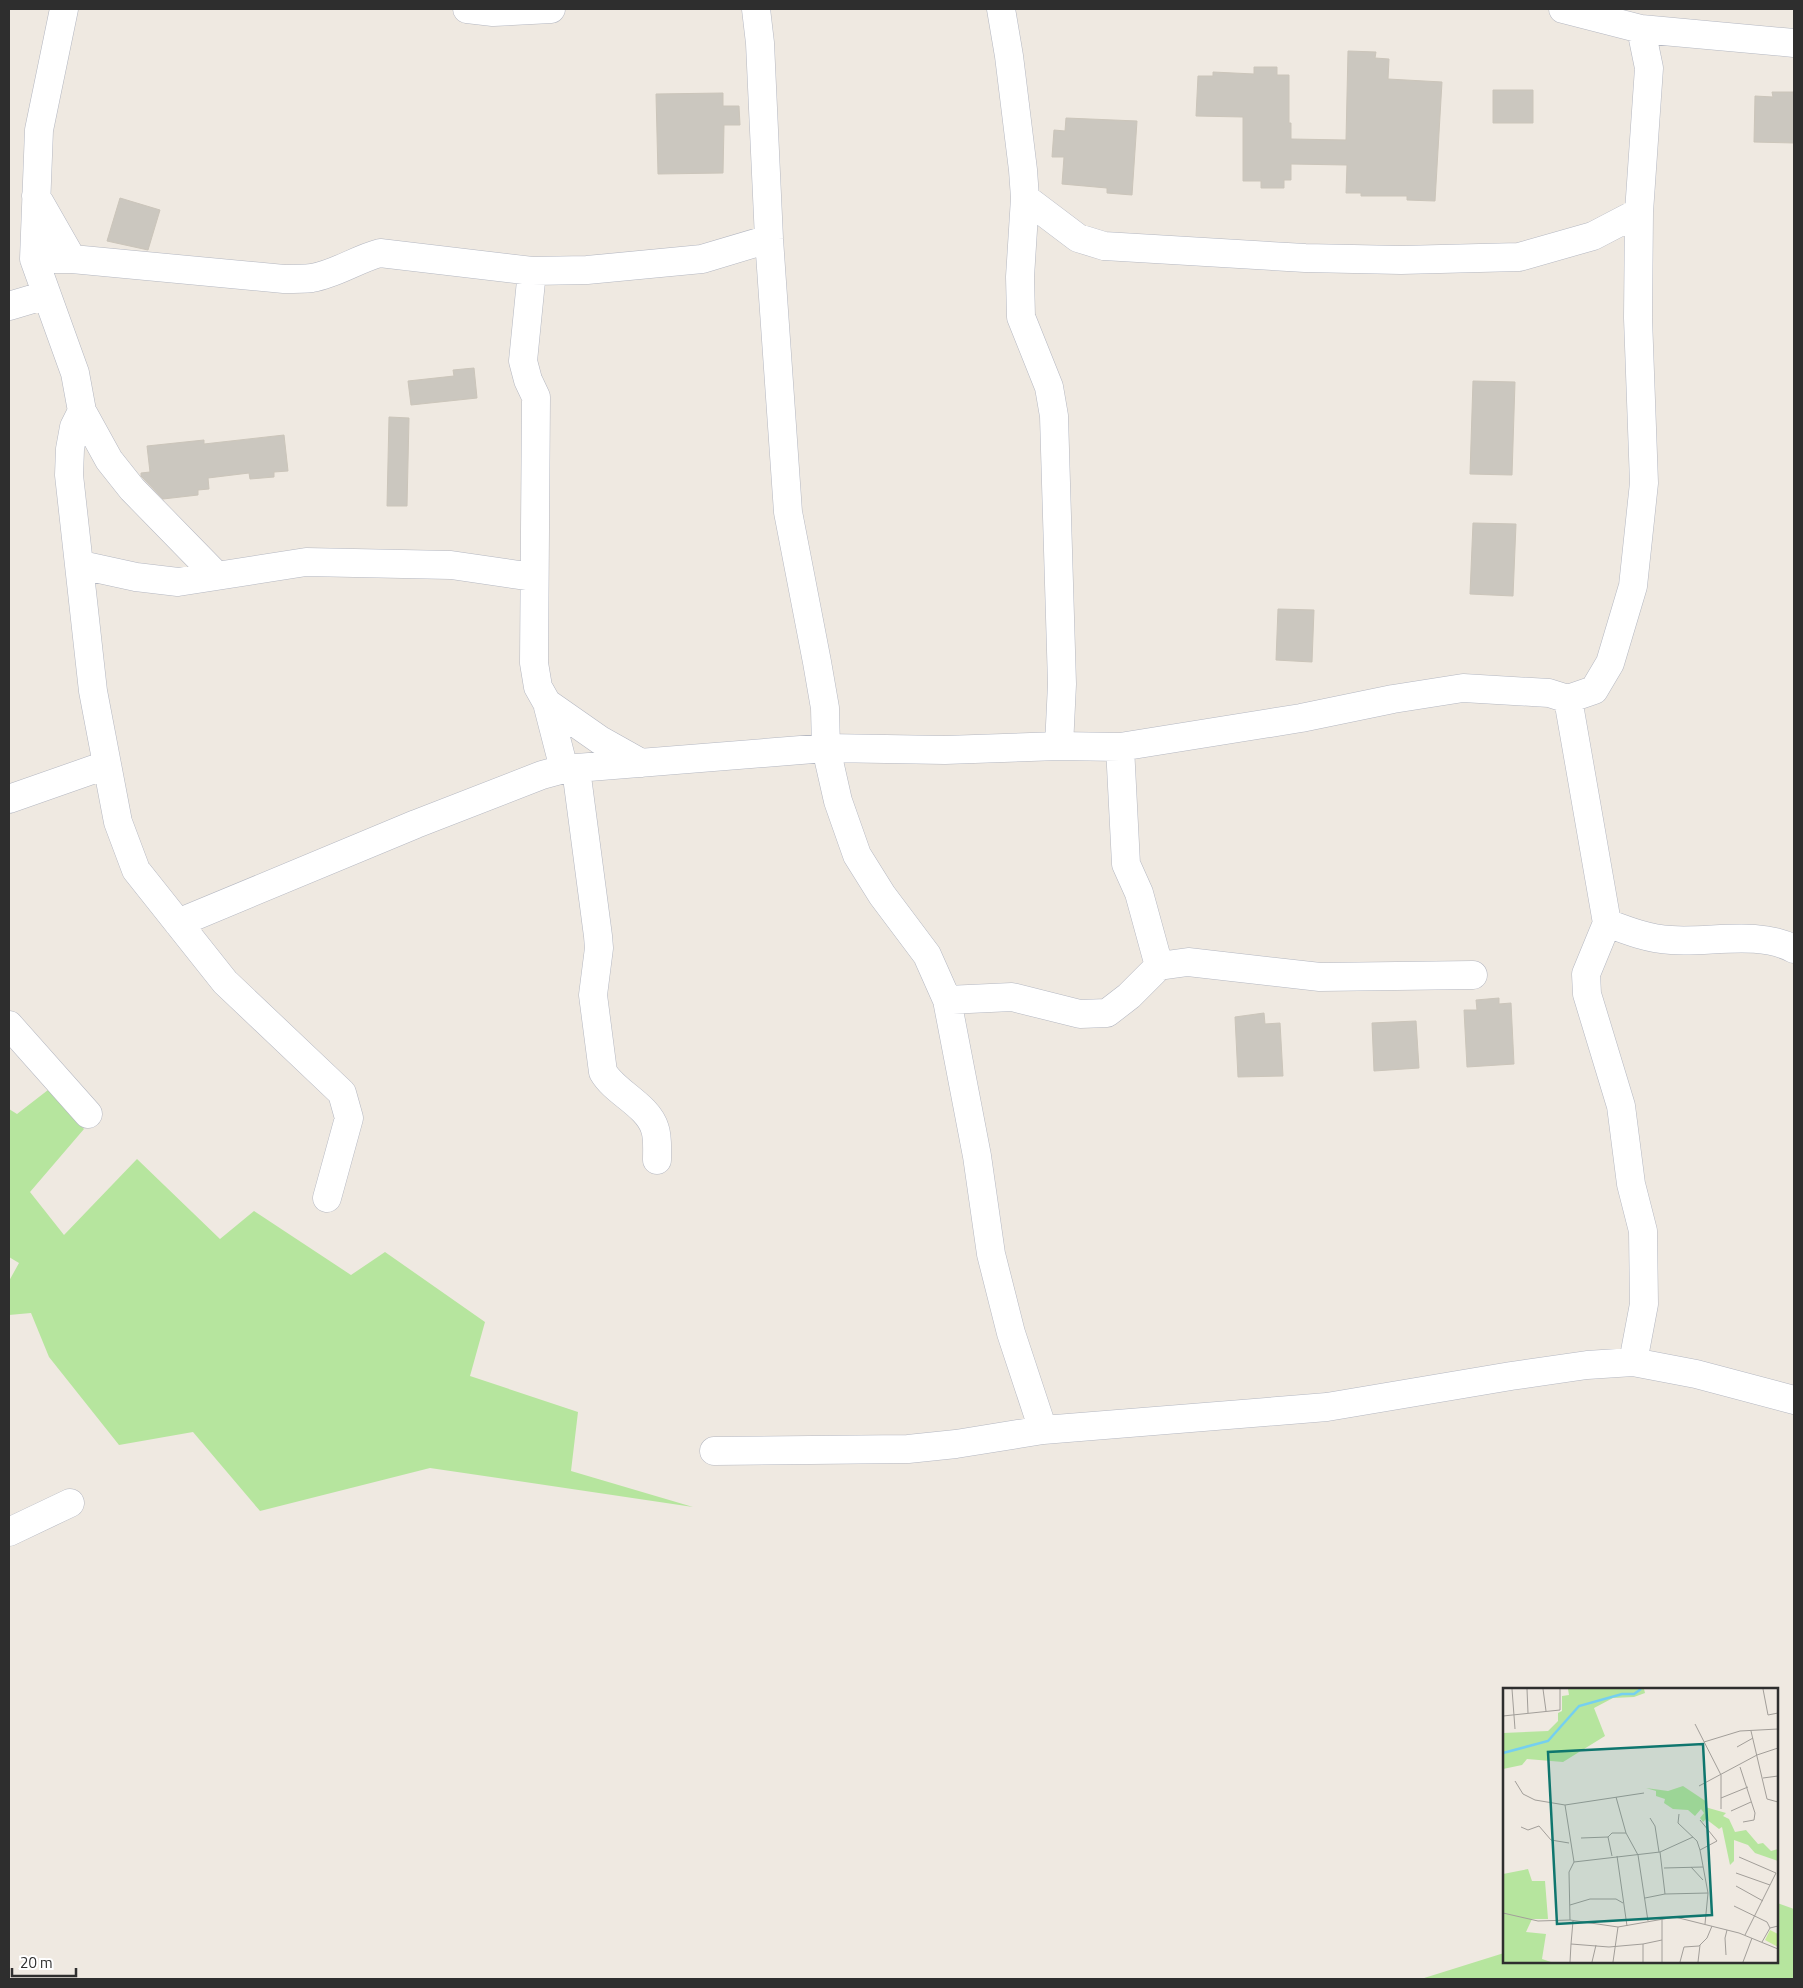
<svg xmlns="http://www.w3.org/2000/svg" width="1803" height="1988" viewBox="0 0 1803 1988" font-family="'Titillium Web',sans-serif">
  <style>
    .green { fill: #b6e59e }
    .building { fill: #cbc7bf; stroke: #cbc5ba }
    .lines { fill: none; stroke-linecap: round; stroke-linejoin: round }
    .minor-casing { stroke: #b4b7c1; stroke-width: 29 }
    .minor { stroke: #fff; stroke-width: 28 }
    .inset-river { fill: none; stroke: #75cff0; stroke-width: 2.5 }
    .inset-road { fill: none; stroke: #a29e99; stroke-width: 1 }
    .view { fill: #0f766e; fill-opacity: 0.15; stroke: #0f766e; stroke-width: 2.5 }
    .inset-edge { fill: none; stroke: #2e2e2e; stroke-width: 2.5 }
  </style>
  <rect width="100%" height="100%" fill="#efe9e1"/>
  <!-- green -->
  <path class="green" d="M48 1090 84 1129 30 1192 64 1235 137 1159 220 1239 254 1211 351 1275 385 1252 485 1322 470 1376 578 1412 571 1471 693 1507 430 1468 260 1511 193 1432 119 1445 49 1357 31 1313 9 1315V1281L19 1263 9 1257V1109L17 1114Z
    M1777 1903 1794 1909V1979H1421L1504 1953V1962H1777Z"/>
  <!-- building -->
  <path class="building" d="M1348 51 1376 52 1375 58 1389 59 1388 79 1442 82 1435 201 1407 200V196H1361V193H1346L1347 165 1291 164V180H1284V188H1261V181H1243V117L1196 116 1198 76H1213V72L1254 74V67H1277V75H1289V123H1291V139L1346 140Z
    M1493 90H1533V123H1493Z
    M1772 92H1794V143L1754 142 1755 96 1773 97Z
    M723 93V106H739L740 125H724L723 173 658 174 656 94Z
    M1066 118 1137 121 1132 195 1107 193V188L1062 184 1064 157H1052L1054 130 1065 131Z
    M120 198 160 210 148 250 107 241Z
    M474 368 477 398 411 405 408 381 454 376 453 370Z
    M1473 381 1515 382 1512 475 1470 474Z
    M389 417 409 418 407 506H387Z
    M284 435 288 471 274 472V477L250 479 249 473 208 478 209 489 198 490V495L163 499 141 476V473L150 472 147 446 204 440V444Z
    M1473 523 1516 524 1513 596 1470 594Z
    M1278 609 1314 610 1312 662 1276 660Z
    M1499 998V1004L1511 1003 1514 1064 1467 1067 1464 1010H1477L1476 1000Z
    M1264 1013 1265 1024 1280 1023 1283 1076 1238 1077 1235 1017Z
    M1416 1021 1419 1068 1374 1071 1372 1023Z"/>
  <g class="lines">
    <defs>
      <path id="minor" d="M64 9 39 130 34 259 75 373 82 411 74 427 70 449 69 475 93 691 118 822 136 870 225 982 342 1093 349 1118 327 1198
        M467 9 493 12 551 9
        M756 9 760 43 769 239 788 512 817 662 825 708 826 748 838 801 857 855 882 895 927 955 947 1000 977 1156 991 1254 1011 1333 1043 1430
        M1001 9 1009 56 1023 170 1025 198 1020 277 1021 317 1049 387 1054 416 1062 684 1059 746
        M1563 9 1641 29 1794 43
        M36 196 72 259
        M1025 198 1078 238 1104 246 1305 258 1401 260 1519 257 1593 236 1639 212
        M34 259H72L284 279C293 279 303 279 312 278 336 274 357 259 380 253L532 271 523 361 528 380 536 397 534 663 538 687 547 703 564 769
        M532 271 587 270 702 259 769 239
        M9 306 46 295
        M82 411 109 460 132 489 216 575
        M81 565 136 577 178 582 306 562 451 565 533 577
        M1568 699 1607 923 1586 974 1587 994 1621 1106 1631 1184 1643 1231 1644 1304 1633 1362
        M547 703 600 740 641 763
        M1120 747 1126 864 1139 893 1159 966 1188 962 1320 977 1473 975
        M576 769 598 936 599 948 593 995 603 1072C615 1093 648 1105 655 1129 658 1138 657 1150 657 1160
        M9 799 106 765
        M178 923 416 824 542 775 564 769 826 748 945 750 1059 746 1120 747 1301 718 1393 699 1463 688 1549 693 1568 699 1594 690 1610 663 1633 586 1644 483 1638 318 1639 212 1649 68 1641 29
        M1607 923C1628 931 1649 939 1671 940 1710 943 1758 930 1794 949
        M947 1000 1012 997 1080 1014 1107 1013 1129 996 1159 966
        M9 1025 88 1114
        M714 1451 908 1449 956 1444 1043 1430 1327 1407 1511 1376 1587 1365 1633 1362 1696 1374 1794 1400
        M9 1532 70 1503"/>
    </defs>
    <!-- minor casing -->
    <use href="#minor" class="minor-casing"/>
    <!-- minor -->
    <use href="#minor" class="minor"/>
  </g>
  <!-- overview -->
  <g transform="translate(1503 1688)">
    <rect width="275" height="275" fill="#efe9e1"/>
    <path d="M65 1H141L142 5 131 9 110 10 91 20 102 48 60 74 24 71 19 77 0 81V45L45 43 55 33V25L59 23V8L66 7ZM180 98 204 114 202 119 223 125 220 128 226 131 232 144 243 142 255 156 260 155 268 163 275 161V173L252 165 245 157 231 152V173L227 177 219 139 216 141 203 131 200 134 197 130 201 125 198 121 192 128 185 122 170 121 161 115 162 111 153 108V103L143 100 165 103ZM25 181 29 193H42L45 231H29L23 244 43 246 39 271 48 274H0V186Z" fill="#b6e59e"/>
    <path d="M267 242 275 246V259L262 252Z" fill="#c9ec9a"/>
    <path class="inset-river" d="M0 65 45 53 76 18 119 6H131L138 1"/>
    <path class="inset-road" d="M9 1 12 41M24 1 25 25M40 1 43 23M260 1 265 27 275 25M0 28 57 22V1M192 36 218 87V121M248 43 264 111 275 114M201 54 237 43 275 41M234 59 250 50M237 79 252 125 251 132 240 134M260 90 275 88M12 93 20 106 32 112 62 117 141 105M196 98 254 67 275 60M113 109 123 145 135 167 145 233M218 110 245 99M62 117 71 174 66 184 67 232M228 123 248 114M176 126 175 135 194 153 197 162 205 205 202 236M147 130 152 138 156 164M197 132 214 153 197 162M18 139 25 142 36 138 48 152 66 155M105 149 109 145H123M78 150 105 149 109 168M157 164 162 206 205 205M114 168 124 238M236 169 273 185 242 247M71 174 157 164 190 149M188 179 200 192M161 180 200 179M233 185 267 197M233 198 260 213M142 210 162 206M67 217 87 211H113L120 215M231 218 264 234 267 240 275 238M0 225 35 233 67 232 115 239 172 229 236 245 275 261M259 254 267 240M68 256 70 233M223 267 222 250 224 242M67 274 68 256 106 259 140 256M89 274 93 257M110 274 115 239M140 274V256L159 252M159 274V230M177 274 181 259 196 258 204 250 209 238M195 274 197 257M240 274 249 250"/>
    <path class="view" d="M200 56 209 227 54 236 45 64Z"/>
    <rect width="275" height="275" class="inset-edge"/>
  </g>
  <!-- border -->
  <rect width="1803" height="1988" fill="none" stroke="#2e2e2e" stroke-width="20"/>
  <!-- scale -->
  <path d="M12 1968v8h64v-8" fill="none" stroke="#2e2e2e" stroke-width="2.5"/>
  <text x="20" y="1968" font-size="15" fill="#2e2e2e" stroke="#ffffff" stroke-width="4" paint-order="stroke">20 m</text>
</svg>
